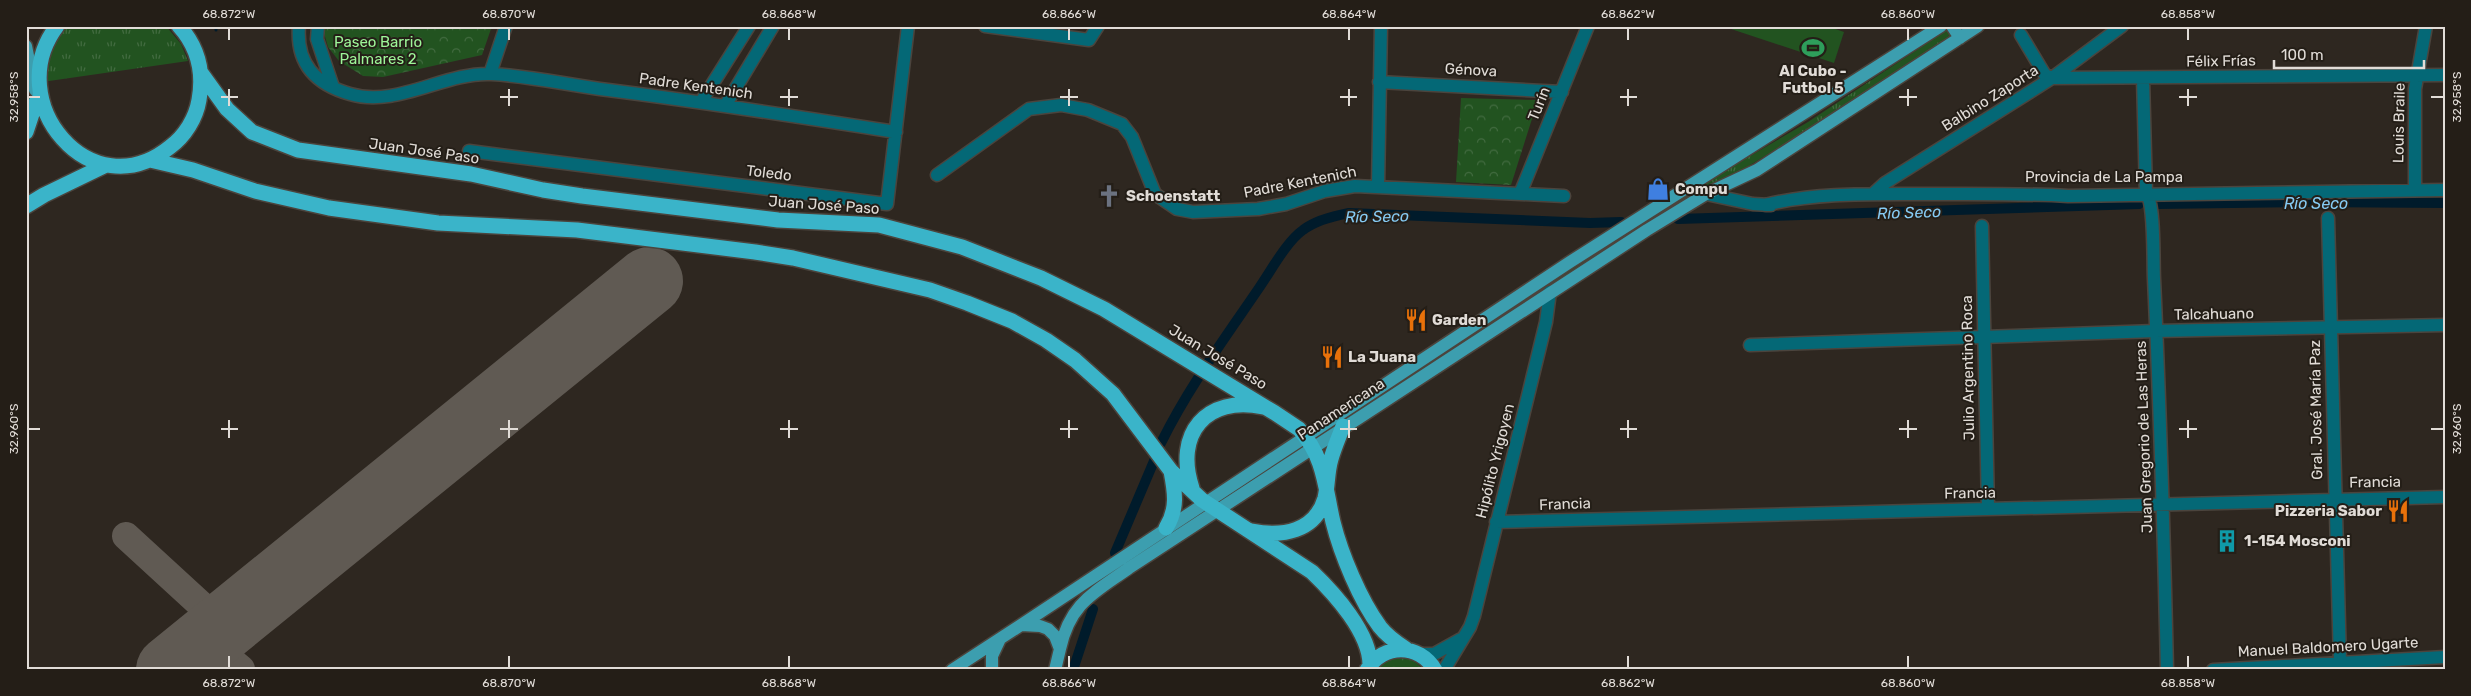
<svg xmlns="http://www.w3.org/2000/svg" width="2471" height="696" viewBox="0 0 2471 696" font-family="Rubik,sans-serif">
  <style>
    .grass { fill: url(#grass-tufts) }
    .forest { fill: url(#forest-crowns) }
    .garden { fill: #225320 }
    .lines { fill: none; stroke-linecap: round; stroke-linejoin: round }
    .stream { stroke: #001b2b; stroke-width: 3 }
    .canal { stroke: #001b2b; stroke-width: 10 }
    .taxiway { stroke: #605a53; stroke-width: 28 }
    .runway { stroke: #605a53; stroke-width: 68 }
    .minor-casing { stroke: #4b443d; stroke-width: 15 }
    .major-casing { stroke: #4b443d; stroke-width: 15 }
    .highway-casing { stroke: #4b443d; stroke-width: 18 }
    .minor { stroke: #046876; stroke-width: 12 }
    .major { stroke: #3c9eaf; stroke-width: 12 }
    .highway { stroke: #3ab4c9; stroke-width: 15 }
    .ticks { fill: none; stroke: #e1dcd7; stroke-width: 2 }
    .labels { text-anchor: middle; stroke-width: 4; stroke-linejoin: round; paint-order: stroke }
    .park-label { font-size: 15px; fill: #9df598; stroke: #241e17 }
    .street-label { font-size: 15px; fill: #e1dcd7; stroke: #241e17 }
    .poi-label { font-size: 15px; font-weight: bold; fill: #e1dcd7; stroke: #241e17; text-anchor: start }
    .water-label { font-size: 16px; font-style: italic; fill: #86cbf4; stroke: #241e17 }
    .neatline { fill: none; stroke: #e1dcd7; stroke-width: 2 }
    .ticks-label { font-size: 12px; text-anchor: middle; fill: #e1dcd7 }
  </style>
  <defs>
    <pattern id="grass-tufts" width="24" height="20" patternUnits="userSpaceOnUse" patternTransform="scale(1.25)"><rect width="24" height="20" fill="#225320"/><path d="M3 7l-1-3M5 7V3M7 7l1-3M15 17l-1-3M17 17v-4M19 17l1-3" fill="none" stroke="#426b40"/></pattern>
    <pattern id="forest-crowns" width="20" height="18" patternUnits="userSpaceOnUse" patternTransform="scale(1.25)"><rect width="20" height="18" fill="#225320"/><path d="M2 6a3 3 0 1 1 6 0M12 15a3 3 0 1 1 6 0" fill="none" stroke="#426b40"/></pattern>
  </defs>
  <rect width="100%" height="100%" fill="#2e2720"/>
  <!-- grass -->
  <path class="grass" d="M66 26H166L181 44 188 61 42 82C42 66 54 37 66 26Z
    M1953 26H1969L1815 126 1732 176 1688 198 1222 501 1145 548 1573 268 1699 186 1808 122Z"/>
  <!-- forest -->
  <path class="forest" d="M322 26H492L482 55 383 77 363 76 339 61 328 47Z
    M1461 98 1538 100 1511 185 1456 182Z
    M1392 657 1410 658 1425 670H1374Z"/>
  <!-- garden -->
  <path class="garden" d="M1722 26H1827L1844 32 1834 63Z"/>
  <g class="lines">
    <!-- stream -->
    <path class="stream" d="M216 26V30"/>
    <!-- canal -->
    <path class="canal" d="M2157 204 2309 202 2445 203
      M1678 219 2139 204
      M1161 443C1188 388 1225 338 1259 288 1271 271 1286 242 1303 230 1316 220 1333 216 1349 213L1590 223 1621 222
      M1115 553 1154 461
      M1073 670 1093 609"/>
    <!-- taxiway -->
    <path class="taxiway" d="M126 536 223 625
      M191 652 223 654 241 669
      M231 658C223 637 237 621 249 604"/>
    <!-- runway -->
    <path class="runway" d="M170 670 649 281"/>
    <defs>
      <path id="minor" d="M299 26C296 64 315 84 350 94 397 108 444 72 491 74 530 76 569 85 608 90 704 102 800 117 896 132
        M318 26 317 39 333 87
        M985 26 1089 40 1098 26
        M2021 35 2045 75 2052 78 2445 75
        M490 74 506 26
        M2143 78 2146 193C2155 203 2153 262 2154 279 2160 409 2164 539 2167 670
        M1379 82 1562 92
        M701 102 749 26
        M725 106 773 26
        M469 151 887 204 908 26
        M937 175 1029 109 1061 105 1088 110 1122 124 1132 137 1155 194 1177 209 1193 212 1258 209 1286 204 1325 191 1355 186 1564 196
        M1378 186 1381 26
        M2415 190V89L2426 26
        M1520 194 1588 26
        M1706 194 1753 204 1771 205
        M1873 194 1885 183 2052 78 2122 26
        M1765 205C1813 193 1867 194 1916 194 1967 194 2018 193 2068 196L2445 190
        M2328 218 2340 662
        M1982 226 1988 509
        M1750 345 2156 331 2445 325
        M1496 522 2445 497
        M1419 654H1434L1461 639
        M1444 670 1470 627 1474 616 1546 322 1550 292
        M2213 670 2445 657"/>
      <path id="major" d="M1952 26 1960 38
        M26 46 35 90
        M1021 625 1570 262 1941 26
        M1060 649C1070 603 1094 593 1129 568L1647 230 1706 194 1757 170 1978 26
        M952 670 1021 625 1040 626 1048 629 1055 636 1060 649 1055 670
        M992 670V656L1000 639"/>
      <path id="highway" d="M57 26C0 101 91 211 170 147 185 136 196 118 199 100 204 73 198 47 179 26
        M201 73 227 109 252 132 298 150 471 174 543 190 582 196 778 220 879 225 962 247 1041 278 1104 309 1275 413 1299 429C1325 457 1325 488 1333 522 1341 554 1360 600 1380 627 1387 636 1397 643 1406 649
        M26 132 36 102
        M150 160 193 170 255 191 329 208 438 223 577 230 755 252 793 258 930 290 967 303 1012 321 1046 340 1075 360 1113 394 1171 471 1202 500 1312 572C1335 594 1370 633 1370 665
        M26 206 44 195 106 165
        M1192 488C1174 434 1206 395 1263 407
        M1166 528C1178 509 1175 492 1171 471
        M1252 531C1282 537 1315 532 1325 498 1328 485 1327 472 1331 459 1334 448 1339 437 1343 426
        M1367 670C1383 643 1419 643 1435 670"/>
    </defs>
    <!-- minor casing -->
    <use href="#minor" class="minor-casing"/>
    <!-- major casing -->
    <use href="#major" class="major-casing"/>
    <!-- highway casing -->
    <use href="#highway" class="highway-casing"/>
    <!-- minor -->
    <use href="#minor" class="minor"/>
    <!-- major -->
    <use href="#major" class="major"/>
    <!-- highway -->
    <use href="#highway" class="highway"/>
  </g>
  <!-- ticks -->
  <path class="ticks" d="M229 28V40M509 28V40M789 28V40M1069 28V40M1349 28V40M1628 28V40M1908 28V40M2188 28V40M229 89V106M509 89V106M789 89V106M1069 89V106M1349 89V106M1628 89V106M1908 89V106M2188 89V106M28 97H40M221 97H238M500 97H518M780 97H798M1060 97H1078M1340 97H1357M1620 97H1637M1899 97H1917M2179 97H2197M2431 97H2444M229 420V438M509 420V438M789 420V438M1069 420V438M1349 420V438M1628 420V438M1908 420V438M2188 420V438M28 429H40M221 429H238M500 429H518M780 429H798M1060 429H1078M1340 429H1357M1620 429H1637M1899 429H1917M2179 429H2197M2431 429H2444M229 656V668M509 656V668M789 656V668M1069 656V668M1349 656V668M1628 656V668M1908 656V668M2188 656V668"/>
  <!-- icons -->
  <defs>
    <symbol id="stadium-bare" viewBox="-9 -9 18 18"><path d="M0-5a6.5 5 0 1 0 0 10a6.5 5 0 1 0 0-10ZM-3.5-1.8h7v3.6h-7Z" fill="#2e9e5b" stroke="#241e17" stroke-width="2.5" paint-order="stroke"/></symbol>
    <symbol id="shop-bare" viewBox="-9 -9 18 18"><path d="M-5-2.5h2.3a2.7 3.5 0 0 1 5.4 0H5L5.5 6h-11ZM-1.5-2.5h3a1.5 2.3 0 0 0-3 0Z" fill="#3f7fe0" stroke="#241e17" stroke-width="2.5" paint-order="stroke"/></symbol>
    <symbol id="church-bare" viewBox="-9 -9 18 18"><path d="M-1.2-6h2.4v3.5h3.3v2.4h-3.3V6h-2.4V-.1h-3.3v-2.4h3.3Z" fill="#6b7280" stroke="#241e17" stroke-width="2.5" paint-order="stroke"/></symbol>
    <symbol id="restaurant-bare" viewBox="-9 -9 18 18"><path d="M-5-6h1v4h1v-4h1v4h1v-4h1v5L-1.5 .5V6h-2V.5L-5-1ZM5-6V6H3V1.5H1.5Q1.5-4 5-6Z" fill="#e8710a" stroke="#241e17" stroke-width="2.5" paint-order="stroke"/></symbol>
    <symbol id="building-bare" viewBox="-9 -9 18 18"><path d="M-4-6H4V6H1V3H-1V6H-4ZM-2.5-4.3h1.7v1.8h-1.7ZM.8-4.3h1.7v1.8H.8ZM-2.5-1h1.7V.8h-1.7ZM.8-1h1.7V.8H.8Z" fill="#0f9aa8" stroke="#241e17" stroke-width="2.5" paint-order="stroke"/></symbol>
  </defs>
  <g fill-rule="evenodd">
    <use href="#stadium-bare" x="1797" y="32" width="32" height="32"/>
    <use href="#shop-bare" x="1642" y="173" width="32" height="32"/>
    <use href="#church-bare" x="1093" y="180" width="32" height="32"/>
    <use href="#restaurant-bare" x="1400" y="304" width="32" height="32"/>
    <use href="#restaurant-bare" x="1316" y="341" width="32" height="32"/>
    <use href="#restaurant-bare" x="2382" y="495" width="32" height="32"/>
    <use href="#building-bare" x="2211" y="525" width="32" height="32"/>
  </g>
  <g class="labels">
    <!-- park labels -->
    <g class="park-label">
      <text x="378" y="47">Paseo Barrio<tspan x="378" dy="17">Palmares 2</tspan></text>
    </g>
    <!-- street labels -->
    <g class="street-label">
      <text transform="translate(2221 61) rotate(-1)" y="5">Félix Frías</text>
      <text transform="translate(1471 70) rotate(3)" y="5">Génova</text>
      <text transform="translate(696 86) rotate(8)" y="5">Padre Kentenich</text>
      <text transform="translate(1990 98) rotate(-32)" y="5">Balbino Zaporta</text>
      <text transform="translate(1539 104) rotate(-68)" y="5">Turín</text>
      <text transform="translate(2399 123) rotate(-89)" y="5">Louis Braile</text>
      <text transform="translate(424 151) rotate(8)" y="5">Juan José Paso</text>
      <text transform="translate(769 173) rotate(7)" y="5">Toledo</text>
      <text x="2104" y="182">Provincia de La Pampa</text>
      <text transform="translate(1300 182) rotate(-11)" y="5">Padre Kentenich</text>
      <text transform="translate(824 205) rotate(4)" y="5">Juan José Paso</text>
      <text transform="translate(2214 314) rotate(-1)" y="5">Talcahuano</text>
      <text transform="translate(1218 357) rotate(31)" y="5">Juan José Paso</text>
      <text transform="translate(1968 368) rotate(-91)" y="5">Julio Argentino Roca</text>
      <text transform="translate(1341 409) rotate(-33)" y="5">Panamericana</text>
      <text transform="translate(2316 410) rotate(-91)" y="5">Gral. José María Paz</text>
      <text transform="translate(2144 437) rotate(-92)" y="5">Juan Gregorio de Las Heras</text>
      <text transform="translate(1495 461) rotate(-76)" y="5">Hipólito Yrigoyen</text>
      <text transform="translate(2375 482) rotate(-1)" y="5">Francia</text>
      <text transform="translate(1970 493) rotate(-1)" y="5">Francia</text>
      <text transform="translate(1565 504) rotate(-2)" y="5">Francia</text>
      <text transform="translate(2328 647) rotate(-3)" y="5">Manuel Baldomero Ugarte</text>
    </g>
    <!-- poi labels -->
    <g class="poi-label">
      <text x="1813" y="76" text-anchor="middle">Al Cubo -<tspan x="1813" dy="17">Futbol 5</tspan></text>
      <text x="1675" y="194">Compu</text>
      <text x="1126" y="201">Schoenstatt</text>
      <text x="1432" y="325">Garden</text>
      <text x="1348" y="362">La Juana</text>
      <text x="2382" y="516" text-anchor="end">Pizzeria Sabor</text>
      <text x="2244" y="546">1-154 Mosconi</text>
    </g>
    <!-- water labels -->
    <g class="water-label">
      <text x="2316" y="209">Río Seco</text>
      <text transform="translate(1909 212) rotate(-2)" y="6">Río Seco</text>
      <text transform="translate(1377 216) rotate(-1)" y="6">Río Seco</text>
    </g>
  </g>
  <!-- border -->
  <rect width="2471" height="696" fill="none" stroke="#241e17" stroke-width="55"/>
  <!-- scale -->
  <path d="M2274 60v8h150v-8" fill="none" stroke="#e1dcd7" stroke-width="2.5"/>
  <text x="2281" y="60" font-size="15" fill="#e1dcd7" stroke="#241e17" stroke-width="4" paint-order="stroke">100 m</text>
  <rect x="28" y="28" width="2416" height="640" class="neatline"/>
  <g class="ticks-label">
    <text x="229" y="18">68.872°W</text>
    <text x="509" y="18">68.870°W</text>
    <text x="789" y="18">68.868°W</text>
    <text x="1069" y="18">68.866°W</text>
    <text x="1349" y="18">68.864°W</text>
    <text x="1628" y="18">68.862°W</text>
    <text x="1908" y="18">68.860°W</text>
    <text x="2188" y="18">68.858°W</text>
    <text transform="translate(14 97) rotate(-90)" y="4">32.958°S</text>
    <text transform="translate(2457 97) rotate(-90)" y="4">32.958°S</text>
    <text transform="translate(14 429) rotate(-90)" y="4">32.960°S</text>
    <text transform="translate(2457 429) rotate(-90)" y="4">32.960°S</text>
    <text x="229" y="687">68.872°W</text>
    <text x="509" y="687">68.870°W</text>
    <text x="789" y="687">68.868°W</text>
    <text x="1069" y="687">68.866°W</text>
    <text x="1349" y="687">68.864°W</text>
    <text x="1628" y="687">68.862°W</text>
    <text x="1908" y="687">68.860°W</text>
    <text x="2188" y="687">68.858°W</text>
  </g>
</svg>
